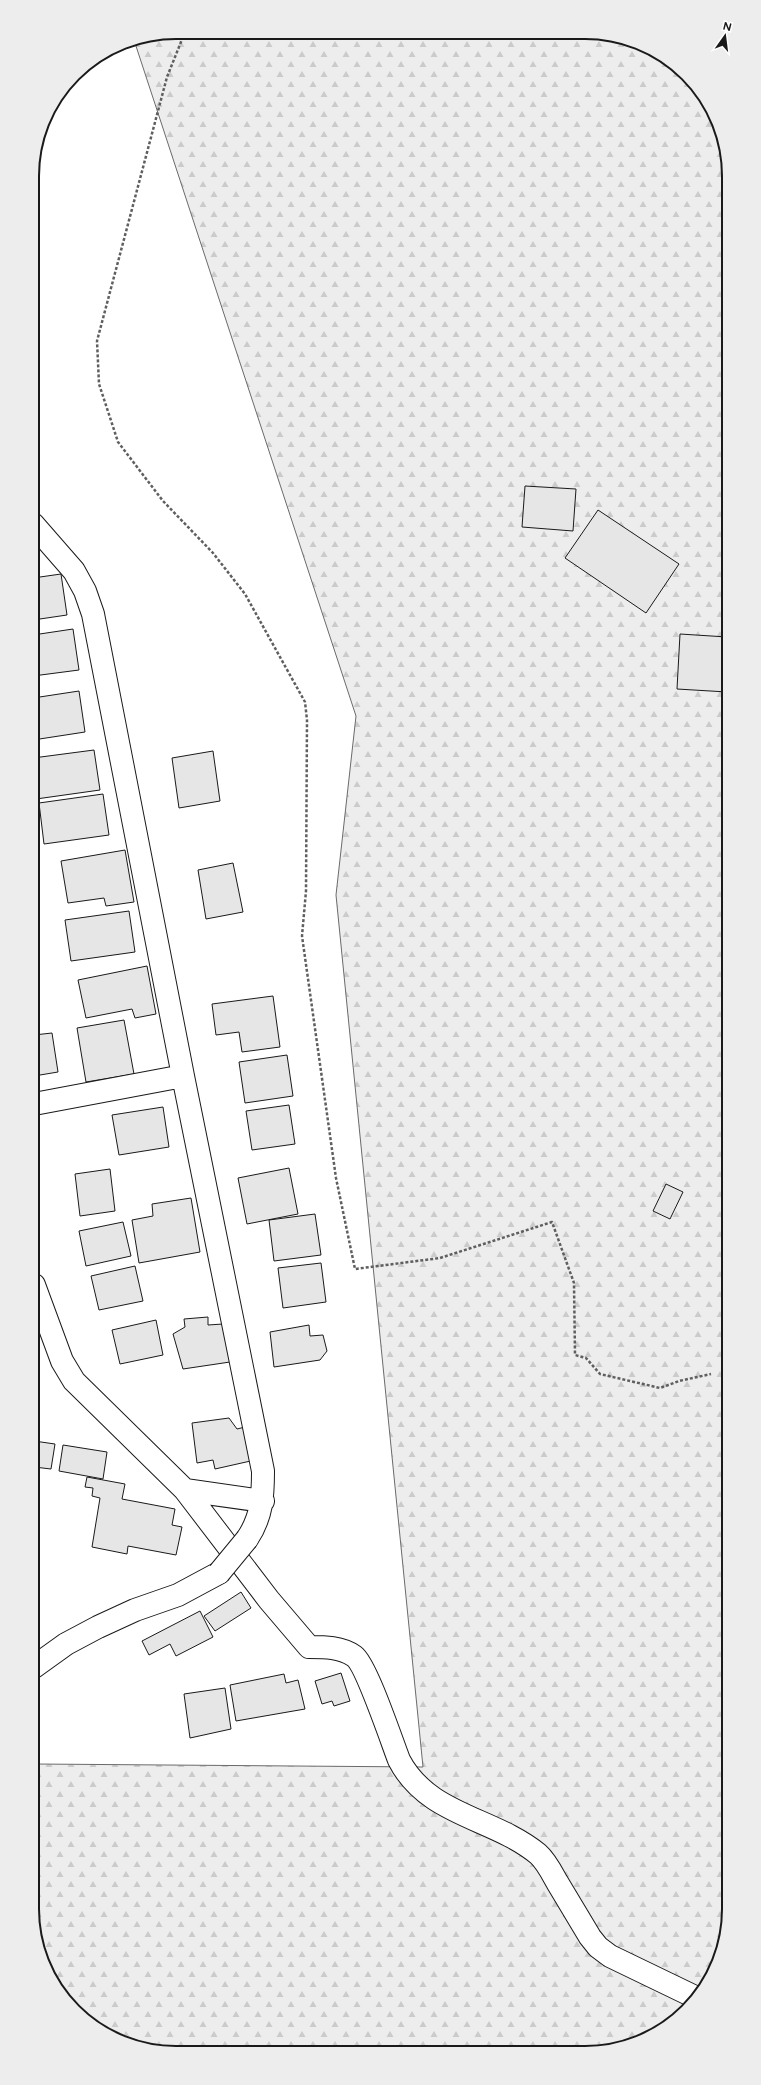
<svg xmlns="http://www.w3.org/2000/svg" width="761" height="2085" viewBox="0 0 761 2085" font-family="Figtree,sans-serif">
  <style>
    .forest { fill: url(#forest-firs); stroke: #6a6a6a }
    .building { fill: #e6e6e6; stroke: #1a1a1a }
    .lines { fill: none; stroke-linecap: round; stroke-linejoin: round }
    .minor-casing { stroke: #1a1a1a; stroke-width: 24 }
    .path { stroke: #5f5f5f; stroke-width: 2.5; stroke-dasharray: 3 2; stroke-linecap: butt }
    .minor { stroke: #fff; stroke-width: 22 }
    .minor-bridge-casing { stroke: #1a1a1a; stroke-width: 24; stroke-linecap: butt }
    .minor-bridge { stroke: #fff; stroke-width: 22 }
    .rim { fill: none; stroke: #1a1a1a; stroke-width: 2 }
  </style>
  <defs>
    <pattern id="forest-firs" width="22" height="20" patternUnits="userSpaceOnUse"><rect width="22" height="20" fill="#ededed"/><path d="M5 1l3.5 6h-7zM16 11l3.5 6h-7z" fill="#cbcbcb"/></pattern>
  </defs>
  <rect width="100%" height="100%" fill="#fff"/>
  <!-- forest -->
  <path class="forest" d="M176 32 614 35 657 51 687 74 710 104 726 147 729 1919 718 1964 694 2004 657 2034 614 2050H148L112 2038 74 2011 51 1981 35 1938V1764L423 1767 336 895 356 716 134 40Z"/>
  <!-- building -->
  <path class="building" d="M525 486 576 489 573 531 522 527Z
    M598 510 679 564 646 613 565 558Z
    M61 574 67 615 33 620V578Z
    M73 629 79 670 33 676V635Z
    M680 634 727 637V692L677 689Z
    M79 691 85 732 33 740V698Z
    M94 750 100 790 36 799 33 758Z
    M213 751 220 801 179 808 172 758Z
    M103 794 109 835 44 844 39 803Z
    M125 850 134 902 106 906 104 898 68 903 61 861Z
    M233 863 243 912 206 919 198 870Z
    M129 911 135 952 71 961 65 920Z
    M147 966 156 1014 135 1018 132 1009 86 1018 78 980Z
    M273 996 280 1047 242 1052 239 1032 216 1035 212 1004Z
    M124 1020 134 1074 86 1082 77 1028Z
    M52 1033 58 1072 34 1076V1035Z
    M287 1055 293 1096 245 1103 239 1062Z
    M289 1105 295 1144 252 1150 246 1111Z
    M163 1107 169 1147 119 1155 112 1115Z
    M289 1168 298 1214 247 1224 238 1178Z
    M110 1169 115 1211 80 1216 75 1174Z
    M666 1184 683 1192 670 1219 653 1211Z
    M191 1198 200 1252 139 1263 132 1220 153 1216 152 1204Z
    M315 1214 321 1255 274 1261 269 1220Z
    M123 1222 131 1256 86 1266 79 1231Z
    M321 1263 326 1302 283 1308 278 1268Z
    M135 1266 143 1301 99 1310 91 1276Z
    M208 1317V1325L223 1324 230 1362 183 1369 173 1334 185 1327 184 1319Z
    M156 1320 163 1355 120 1364 112 1330Z
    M309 1325 310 1336 323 1335 327 1351 320 1360 274 1367 270 1332Z
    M229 1418 237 1429 245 1427 255 1460 215 1469 213 1460 197 1463 192 1423Z
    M34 1441 55 1444 51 1469 34 1467Z
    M63 1445 107 1452 103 1479 59 1471Z
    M87 1477 125 1484 122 1499 175 1509 172 1525 182 1527 176 1555 128 1546 127 1554 92 1547 100 1498 92 1496 93 1488 85 1487Z
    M241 1592 251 1608 215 1631 204 1616Z
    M200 1611 213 1637 176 1656 170 1644 149 1655 142 1641Z
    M341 1673 350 1701 334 1706 332 1701 322 1704 315 1681Z
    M284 1674 286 1683 298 1680 305 1709 236 1721 230 1685Z
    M225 1688 231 1729 190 1738 184 1694Z"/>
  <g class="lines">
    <defs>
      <path id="minor" d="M33 524 74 571 85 591 93 614 183 1076 263 1471C263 1496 262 1517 247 1539
        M34 1104 183 1076
        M34 1285 62 1361 74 1381 185 1490 263 1501
        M185 1490 269 1600 309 1647C325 1647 341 1647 354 1656 366 1664 392 1742 399 1760 428 1816 493 1817 538 1854 546 1861 552 1873 557 1882 568 1900 579 1919 590 1937L598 1947 610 1956 697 1998
        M34 1667 66 1644 98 1627 135 1610 178 1595 219 1573"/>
    </defs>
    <!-- minor casing -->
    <use href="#minor" class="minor-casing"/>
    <!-- path -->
    <path class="path" d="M185 32 167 77 97 341 99 384 118 442 163 501 213 553 245 594 305 702 307 720 306 891 302 936 336 1178 355 1269 440 1258 552 1222 574 1283 575 1355 586 1358 600 1374 660 1388 679 1381 711 1374"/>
    <!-- minor -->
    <use href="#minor" class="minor"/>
    <defs>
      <path id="minor-bridge" d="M219 1573 247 1539"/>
    </defs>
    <!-- minor-bridge casing -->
    <use href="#minor-bridge" class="minor-bridge-casing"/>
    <!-- minor-bridge -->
    <use href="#minor-bridge" class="minor-bridge"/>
  </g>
  <!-- crop -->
  <path d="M0 0H761V2085H0ZM176 39H585A137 137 0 0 1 722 176V1909A137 137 0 0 1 585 2046H176A137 137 0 0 1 39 1909V176A137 137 0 0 1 176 39Z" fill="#ededed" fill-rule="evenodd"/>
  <path class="rim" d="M176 39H585A137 137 0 0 1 722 176V1909A137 137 0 0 1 585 2046H176A137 137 0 0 1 39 1909V176A137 137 0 0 1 176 39Z"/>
  <!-- north arrow -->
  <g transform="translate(725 36) rotate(14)" stroke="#ffffff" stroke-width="3" paint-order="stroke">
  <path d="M0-3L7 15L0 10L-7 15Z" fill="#1a1a1a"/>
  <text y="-6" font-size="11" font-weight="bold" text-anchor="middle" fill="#1a1a1a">N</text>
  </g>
</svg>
